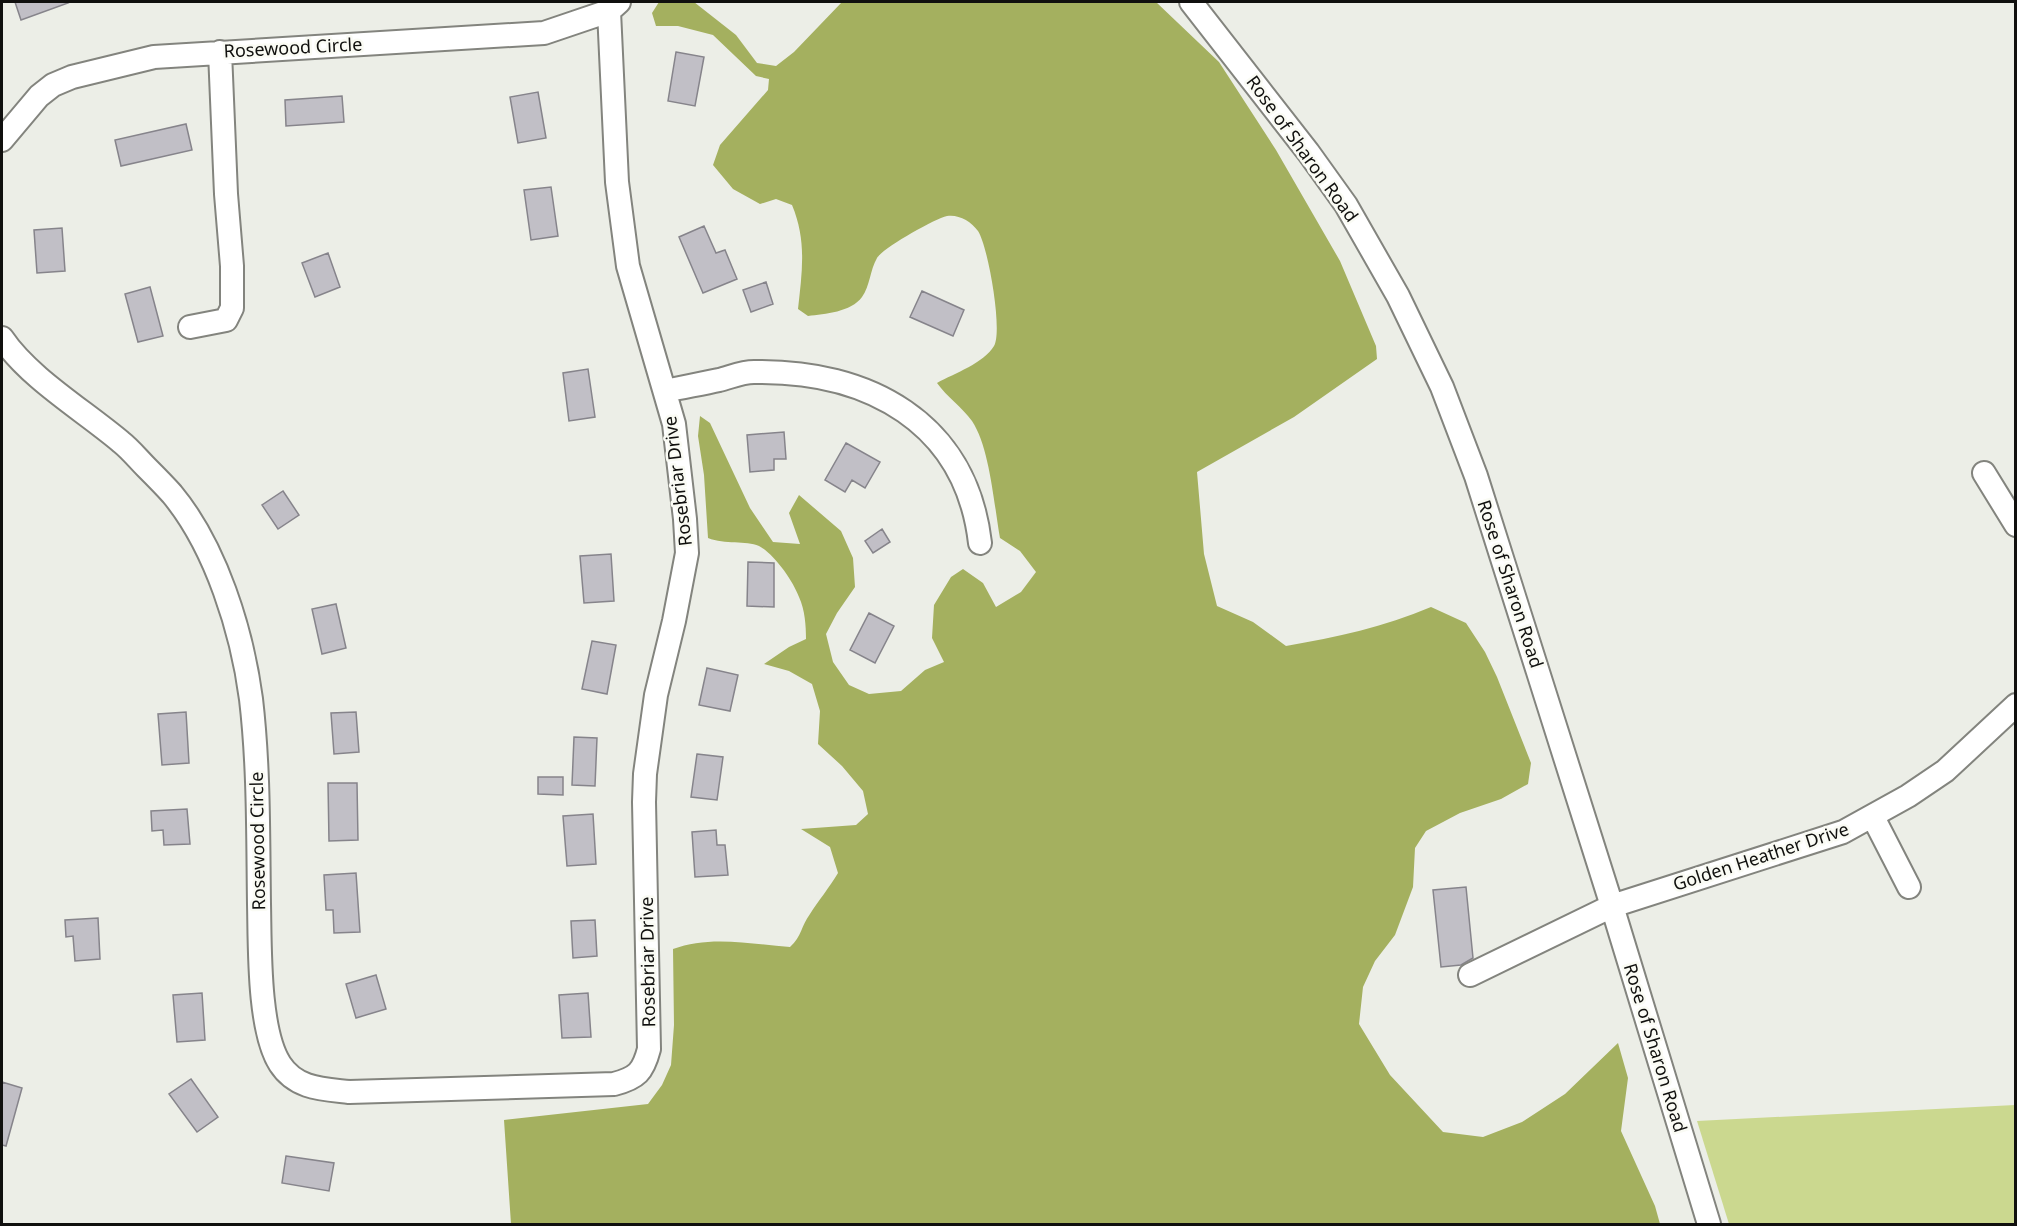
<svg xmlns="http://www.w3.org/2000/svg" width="2017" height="1226" viewBox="0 0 2017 1226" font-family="'Noto Sans',sans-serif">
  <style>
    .green { fill: #cbd88f }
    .forest { fill: #a4b05f }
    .building { fill: #c1bfc6; stroke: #86848b; stroke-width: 1.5 }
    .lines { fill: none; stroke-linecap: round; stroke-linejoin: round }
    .minor-casing { stroke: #83847e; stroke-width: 26 }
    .minor { stroke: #fff; stroke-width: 22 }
    .labels { text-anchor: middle; stroke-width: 5; stroke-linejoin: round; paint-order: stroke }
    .street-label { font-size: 18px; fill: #10100e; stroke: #fafbf4 }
  </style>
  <rect width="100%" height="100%" fill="#eceee7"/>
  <!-- green -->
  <path class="green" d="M2015 1105V1224H1729L1697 1121Z"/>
  <!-- forest -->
  <path class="forest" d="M659 2H694L736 35 757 63 776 66 794 52 842 2H1156L1219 62 1276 150 1340 261 1376 346 1377 359 1294 417 1197 472 1204 554 1217 606 1253 622 1286 646C1337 637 1384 627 1431 607L1466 623 1485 652 1497 677 1531 763 1528 784 1501 799 1460 813 1426 831 1415 848 1413 887 1395 935 1375 961 1363 987 1359 1024 1390 1075 1443 1132 1483 1137 1522 1122 1565 1094 1618 1043 1628 1078 1621 1131 1655 1206 1660 1224H511L504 1120 648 1104 662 1085 671 1065 674 1025 673 949C709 935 752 944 790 947 802 936 801 926 810 914 819 900 829 888 838 873L830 847 801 829 856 825 868 814 863 791 842 766 818 744 820 711 812 684 789 671 764 664 789 647 806 639C806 626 805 610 799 597 793 581 775 555 759 546 746 540 725 545 708 538L704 475 698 436 700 416 710 423 750 508 773 542 800 544 789 513 799 495 841 531 853 558 855 587 837 613 826 634 833 662 849 685 869 694 901 691 925 670 944 662 932 638 934 605 951 577 963 569 983 583 996 607 1021 592 1036 572 1020 551 1000 538C994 505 990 448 972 421 962 407 947 397 937 383 955 373 984 363 994 346 1003 331 988 246 978 231 971 221 958 214 947 216 934 219 883 248 877 258 870 270 870 286 862 297 851 312 825 314 808 316L798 309C802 272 807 241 792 205L776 199 760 204 733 189 713 165 720 145 768 90 769 79 756 76 713 35 678 26H656L652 13Z"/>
  <!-- building -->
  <path class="building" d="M15 2H67L68 3 21 20Z
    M676 52 704 57 695 106 668 101Z
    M538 92 546 138 518 143 510 97Z
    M342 96 344 122 286 126 285 100Z
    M186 124 192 150 121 166 115 140Z
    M551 187 558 236 531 240 524 190Z
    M704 226 716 253 725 250 737 279 703 293 679 237Z
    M62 228 65 271 37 273 34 230Z
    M328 253 340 287 315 297 302 263Z
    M766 282 773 304 751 312 743 290Z
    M150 287 163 336 138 342 125 294Z
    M922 291 964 310 953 336 910 317Z
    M588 369 595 417 569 421 563 373Z
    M784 432 786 459H774V470L750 472 747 435Z
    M846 443 880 462 865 488 852 480 845 492 825 480Z
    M283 491 299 515 278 529 262 505Z
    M882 529 890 542 873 553 865 541Z
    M611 554 614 601 584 603 580 556Z
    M748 562 774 563V607L747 606Z
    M336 604 346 648 322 654 312 609Z
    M869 613 894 626 875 663 850 650Z
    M592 641 616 645 607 694 582 689Z
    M707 668 738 675 730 711 699 705Z
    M186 712 189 763 162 765 158 714Z
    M356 712 359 752 334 754 331 713Z
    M574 737 597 738 595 786 572 785Z
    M697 754 723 757 717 800 691 797Z
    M538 777H563V795L538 794Z
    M328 783H357L358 840 329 841Z
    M187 809 190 844 164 845 163 830 152 831 151 811Z
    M593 814 596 864 567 866 563 816Z
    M716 830 717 845H725L728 875 695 877 692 832Z
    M356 873 360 932 334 933 333 910H326L324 875Z
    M1466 887 1473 958 1461 965 1441 967 1433 890Z
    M98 918 100 959 75 961 73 936 66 937 65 920Z
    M595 920 597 956 573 958 571 921Z
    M376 975 386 1009 356 1018 346 984Z
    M202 993 205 1040 177 1042 173 995Z
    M588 993 591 1037 562 1038 559 995Z
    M191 1079 218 1117 197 1132 169 1094Z
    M2 1082 22 1088 6 1146 2 1145Z
    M286 1156 334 1163 329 1191 282 1183Z"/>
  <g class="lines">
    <defs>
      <path id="minor" d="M1191 2 1308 152 1346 205 1398 296 1442 387 1476 476 1612 906 1709 1224
        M2 140 39 96 53 85 72 77 154 57 544 33 609 11 619 2
        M190 327 226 320 232 308V266L226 194 220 52
        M2 338C29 378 83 410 121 442 130 449 138 459 147 468 155 476 164 485 172 494 216 547 242 631 251 699 259 767 258 836 259 904 260 945 258 1030 280 1064 296 1089 323 1089 349 1092L614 1084C637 1078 643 1072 649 1049L644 802 645 774 656 695 674 621 687 553 685 519 674 424 628 266 617 182 609 11
        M665 391C683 387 701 384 719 380 731 377 742 372 754 372 868 370 966 422 980 543
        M1984 473 2016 525
        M1873 817 1909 887
        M1470 975 1612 906 1843 832 1908 796 1945 771 2016 705"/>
    </defs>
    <!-- minor casing -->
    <use href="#minor" class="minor-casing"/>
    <!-- minor -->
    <use href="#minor" class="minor"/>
  </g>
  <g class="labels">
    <!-- street labels -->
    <g class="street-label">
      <text transform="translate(293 48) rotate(-3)" y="6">Rosewood Circle</text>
      <text transform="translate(1302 149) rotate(54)" y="6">Rose of Sharon Road</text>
      <text transform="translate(678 481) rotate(-97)" y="6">Rosebriar Drive</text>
      <text transform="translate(1510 584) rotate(72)" y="6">Rose of Sharon Road</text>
      <text transform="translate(258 841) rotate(-91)" y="6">Rosewood Circle</text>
      <text transform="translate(1761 857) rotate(-18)" y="6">Golden Heather Drive</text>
      <text transform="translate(648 962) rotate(-91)" y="6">Rosebriar Drive</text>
      <text transform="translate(1655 1048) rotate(73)" y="6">Rose of Sharon Road</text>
    </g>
  </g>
  <!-- border -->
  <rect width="2017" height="1226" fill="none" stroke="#10100e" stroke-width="6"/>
</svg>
